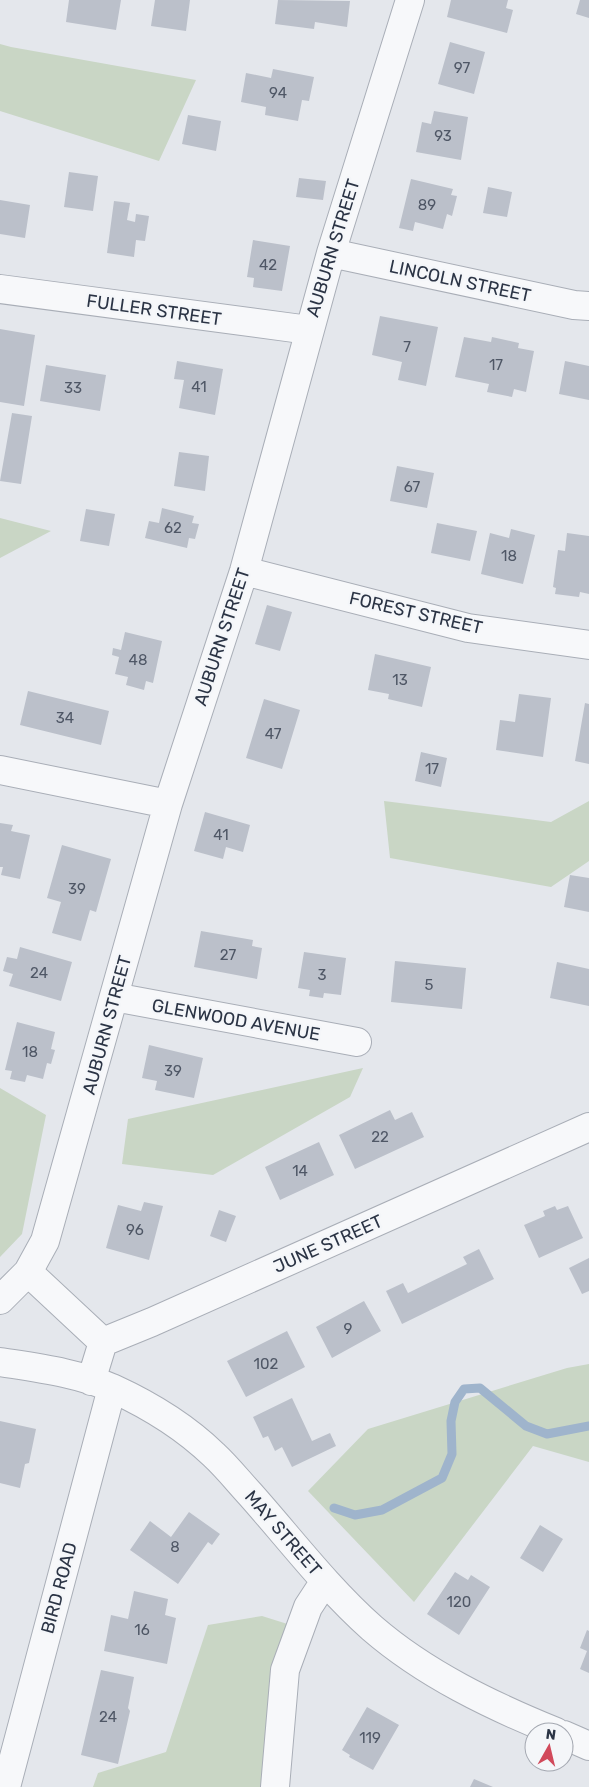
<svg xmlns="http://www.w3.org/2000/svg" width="589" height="1787" viewBox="0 0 589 1787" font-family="Rubik,sans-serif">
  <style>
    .green { fill: #c9d6c5 }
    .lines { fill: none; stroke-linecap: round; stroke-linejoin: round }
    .stream { stroke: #9fb4cc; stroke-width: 9 }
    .building { fill: #bbc0ca }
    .minor-casing { stroke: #a9aeb7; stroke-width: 30 }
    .minor { stroke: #f7f8fa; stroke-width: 28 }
    .labels { text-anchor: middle; stroke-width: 4.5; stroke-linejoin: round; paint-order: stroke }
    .number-label { font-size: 15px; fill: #4f5766 }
    .street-label { font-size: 18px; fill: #2b3445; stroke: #f4f6f9 }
  </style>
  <rect width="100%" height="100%" fill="#e4e7ec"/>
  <!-- green -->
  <path class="green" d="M0 44 11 47 196 80 159 161 0 111Z
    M0 518 51 531 0 558Z
    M384 801 551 822 589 801V861L551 887 390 858Z
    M363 1068 350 1097 213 1175 122 1164 128 1119Z
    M0 1088 46 1115 22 1234 0 1257Z
    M589 1364V1462L533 1446 414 1602 308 1491 368 1429 567 1368Z
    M262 1616 297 1627 271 1787H93L98 1773 166 1752 208 1625Z"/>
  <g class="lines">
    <!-- stream -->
    <path class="stream" d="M334 1508 355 1515 382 1510 442 1478 452 1454 451 1421 455 1402 464 1389 480 1388 526 1426 547 1434 589 1426"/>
  </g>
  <!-- building -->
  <path class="building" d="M69 0H121L116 30 66 22Z
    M155 0H190L186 31 151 26Z
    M278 0 350 1 347 27 315 22 314 29 275 24Z
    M451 0H508L506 8 513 10 507 33 447 17Z
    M580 0H589V18L576 14Z
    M450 42 485 52 474 94 438 84Z
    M273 69 314 77 309 101 302 100 298 121 265 115 266 107 241 102 246 73 271 78Z
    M434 111 468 117 461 160 416 152 422 122 431 124Z
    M188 115 221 121 216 151 182 144Z
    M69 172 98 176 93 211 64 207Z
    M299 178 326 181 323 200 296 197Z
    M411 179 453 189 451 195 457 196 452 216 447 214 443 229 415 222 413 231 399 228Z
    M488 187 512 192 507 217 483 213Z
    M0 200 30 205 25 238 0 234Z
    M114 201 130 203 127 220 135 222 136 214 149 216 145 241 136 240 134 257 107 253Z
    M253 240 290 246 282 291 253 287 254 278 247 277Z
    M380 316 438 327 426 386 398 380 402 362 372 355Z
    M0 329 35 335 24 406 0 402Z
    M464 337 491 342 492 337 519 343 518 348 534 351 526 392 514 389 512 397 487 392 489 384 455 377Z
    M177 361 223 369 215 415 179 408 184 380 174 379Z
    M565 361 589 366V400L559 394Z
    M46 365 106 375 100 411 40 401Z
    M12 413 32 416 21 484 0 481Z
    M179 452 209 456 205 491 174 486Z
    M397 466 434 473 427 508 390 501Z
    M162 508 194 516 192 523 199 524 195 539 189 538 187 548 145 538 149 521 159 523Z
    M86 509 115 514 109 546 80 541Z
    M437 523 477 531 470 561 431 553Z
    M511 529 535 535 523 584 481 574 490 533 509 538Z
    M567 533 589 536V594L580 592 579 597 555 594 556 588 553 587 558 550 565 551Z
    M267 605 292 612 280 651 255 644Z
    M125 632 162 641 153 683 146 681 144 690 126 685 128 677 115 674 119 657 112 655 113 648 121 650Z
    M375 654 431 667 422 707 388 699 389 694 368 690Z
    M28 691 109 711 101 745 20 725Z
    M519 694 551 698 543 757 496 750 500 720 515 722Z
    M264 699 300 710 282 769 246 758Z
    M585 703 589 704V764L575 761Z
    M421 752 447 758 441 787 415 781Z
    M205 812 250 825 243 852 226 847 223 859 194 851Z
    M0 823 13 825 11 831 30 835 20 879 1 875 3 867H0Z
    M62 845 111 859 96 912 90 910 81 941 52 933 61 902 47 898Z
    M570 875 589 878V912L564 907Z
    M201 931 253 940 252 946 262 948 257 979 194 967Z
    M20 947 72 962 61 1001 9 986 13 974 3 971 7 957 17 959Z
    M304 952 346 958 341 995 324 993 323 998 309 996 310 990 298 988Z
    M395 961 466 968 462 1009 391 1002Z
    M557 962 589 969V1006L550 998Z
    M17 1022 55 1032 51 1049 55 1050 51 1064 47 1063 43 1079 27 1075 25 1082 10 1079 12 1071 5 1070Z
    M149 1045 203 1058 194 1098 155 1090 157 1081 142 1078Z
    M390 1110 395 1120 412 1112 424 1137 355 1169 339 1135Z
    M319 1142 334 1175 280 1200 265 1167Z
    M144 1202 163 1206 149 1260 106 1248 118 1205 141 1211Z
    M555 1206 557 1210 568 1206 583 1238 539 1258 524 1225 545 1216 543 1211Z
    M219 1210 236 1216 226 1242 210 1236Z
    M479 1249 494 1279 402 1324 386 1291 403 1283 408 1293 467 1264 463 1257Z
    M589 1258V1291L582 1294 569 1268Z
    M364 1301 381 1331 332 1358 316 1327Z
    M287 1331 305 1367 246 1397 227 1361Z
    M292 1398 312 1441 330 1433 336 1446 292 1467 282 1447 275 1451 268 1436 263 1438 253 1417Z
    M0 1421 36 1429 29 1463 25 1464 20 1488 0 1483Z
    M189 1512 220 1534 212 1545 208 1542 178 1584 130 1550 150 1521 171 1537Z
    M540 1525 563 1539 543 1572 520 1558Z
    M455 1572 468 1580 471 1575 490 1587 459 1635 427 1614Z
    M134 1591 168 1599 165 1615 176 1618 167 1664 104 1651 111 1615 128 1619Z
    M587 1630 589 1631V1673L580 1669 587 1651 580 1648Z
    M101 1670 134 1677 128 1708 130 1711 118 1764 81 1755Z
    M367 1707 399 1725 373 1770 349 1757 350 1755 342 1750Z
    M474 1779 493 1787H470Z"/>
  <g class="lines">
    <defs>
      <path id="minor" d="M331 253 574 305 589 306
        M0 289 309 330
        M244 571 468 628 589 645
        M0 770 168 804
        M114 997 357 1042
        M28 1272 103 1342
        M0 1300 28 1272 45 1241 168 804 244 571 331 253 410 0
        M0 1362C38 1368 79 1373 114 1389 151 1406 185 1427 214 1455 227 1467 238 1481 250 1494 290 1539 327 1588 372 1628 425 1674 492 1706 556 1732
        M91 1381 103 1342 152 1322 589 1127
        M564 1735 589 1746
        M6 1787 112 1388
        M275 1787 285 1670 308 1607 325 1581"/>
    </defs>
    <!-- minor casing -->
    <use href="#minor" class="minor-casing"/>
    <!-- minor -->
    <use href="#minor" class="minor"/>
  </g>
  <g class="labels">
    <!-- number labels -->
    <g class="number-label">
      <text x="462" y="73">97</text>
      <text x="278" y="98">94</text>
      <text x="443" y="141">93</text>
      <text x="427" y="210">89</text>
      <text x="268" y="270">42</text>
      <text x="407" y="352">7</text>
      <text x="496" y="370">17</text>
      <text x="199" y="392">41</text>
      <text x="73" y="393">33</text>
      <text x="412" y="492">67</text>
      <text x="173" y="533">62</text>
      <text x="509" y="561">18</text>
      <text x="138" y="665">48</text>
      <text x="400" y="685">13</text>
      <text x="65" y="723">34</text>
      <text x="273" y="739">47</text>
      <text x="432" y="774">17</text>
      <text x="221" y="840">41</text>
      <text x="77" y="894">39</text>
      <text x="228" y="960">27</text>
      <text x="39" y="978">24</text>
      <text x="322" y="980">3</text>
      <text x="429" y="990">5</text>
      <text x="30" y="1057">18</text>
      <text x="173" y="1076">39</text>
      <text x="380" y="1142">22</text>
      <text x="300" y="1176">14</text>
      <text x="135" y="1235">96</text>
      <text x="348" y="1334">9</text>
      <text x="266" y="1369">102</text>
      <text x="175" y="1552">8</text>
      <text x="459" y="1607">120</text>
      <text x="142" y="1635">16</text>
      <text x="108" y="1722">24</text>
      <text x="370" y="1743">119</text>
    </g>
    <!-- street labels -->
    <g class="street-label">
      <text transform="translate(333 248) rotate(-73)" y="6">AUBURN STREET</text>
      <text transform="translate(460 281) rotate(12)" y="6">LINCOLN STREET</text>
      <text transform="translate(154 310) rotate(8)" y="6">FULLER STREET</text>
      <text transform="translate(416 613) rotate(13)" y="6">FOREST STREET</text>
      <text transform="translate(222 637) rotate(-72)" y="6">AUBURN STREET</text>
      <text transform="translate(236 1020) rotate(10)" y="6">GLENWOOD AVENUE</text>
      <text transform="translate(107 1025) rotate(-75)" y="6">AUBURN STREET</text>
      <text transform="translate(328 1244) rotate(-24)" y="6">JUNE STREET</text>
      <text transform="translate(283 1533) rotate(49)" y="6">MAY STREET</text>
      <text transform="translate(59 1588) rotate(-75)" y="6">BIRD ROAD</text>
    </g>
  </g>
  <!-- north arrow -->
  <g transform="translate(549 1747) rotate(8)"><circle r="24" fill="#f4f6f9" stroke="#a4a8b1"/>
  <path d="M0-4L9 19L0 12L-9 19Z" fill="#d1495b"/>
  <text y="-8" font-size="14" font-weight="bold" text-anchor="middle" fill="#2b3445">N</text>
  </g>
</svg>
